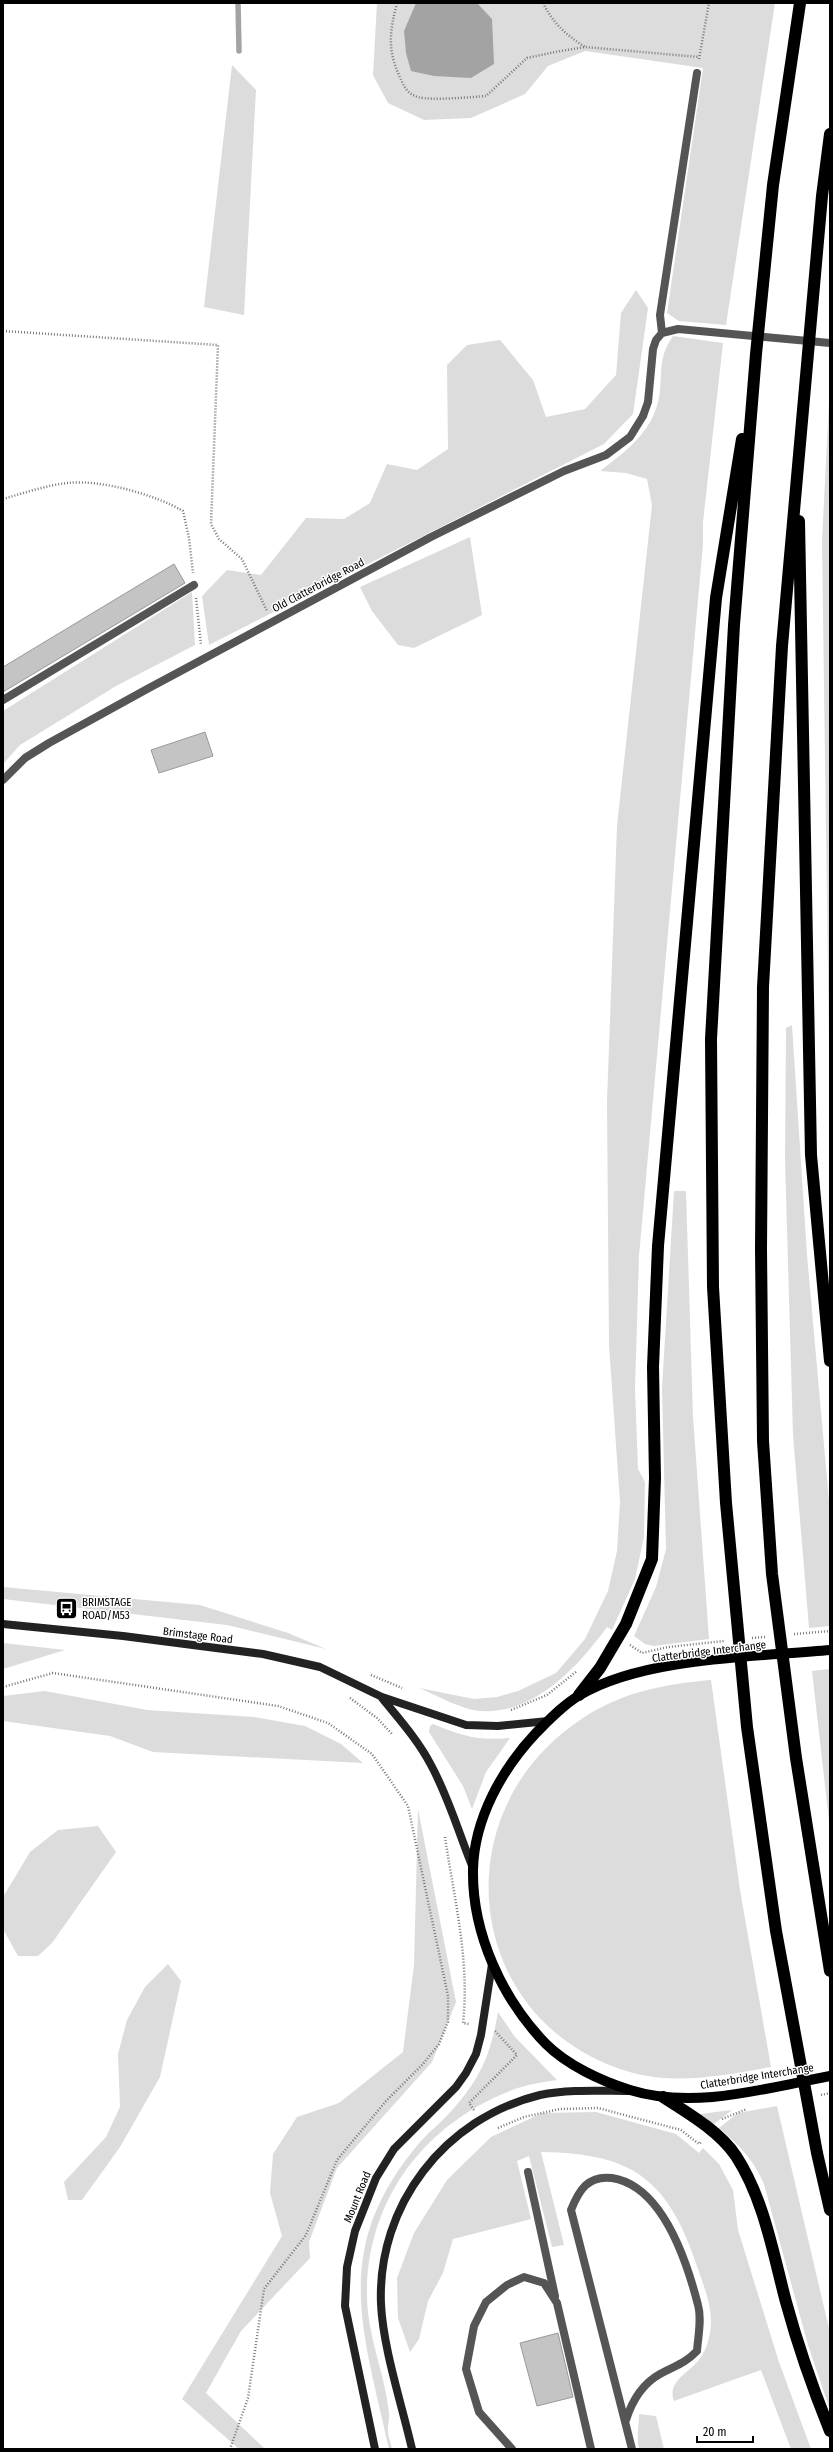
<svg xmlns="http://www.w3.org/2000/svg" width="833" height="2452" viewBox="0 0 833 2452" font-family="'Fira Sans Condensed',sans-serif">
  <style>
    .green { fill: #dcdcdc }
    .water { fill: #a3a3a3 }
    .lines { fill: none; stroke-linecap: round; stroke-linejoin: round }
    .stream { stroke: #a3a3a3; stroke-width: 5.5 }
    .building { fill: #c4c4c4; stroke: #999 }
    .path { stroke: #777; stroke-width: 2.5; stroke-dasharray: 1 2; stroke-linecap: butt }
    .service { stroke: #555; stroke-width: 8 }
    .minor { stroke: #555; stroke-width: 8 }
    .secondary { stroke: #222; stroke-width: 8 }
    .primary { stroke: #000; stroke-width: 10 }
    .motorway { stroke: #000; stroke-width: 12 }
    .labels { text-anchor: middle; stroke-width: 3; stroke-linejoin: round; paint-order: stroke }
    .street-label { font-size: 11px; fill: #000; stroke: #fff }
    .poi-label { font-size: 11px; fill: #000; stroke: #fff; text-anchor: start }
  </style>
  <rect width="100%" height="100%" fill="#fff"/>
  <!-- green -->
  <path class="green" d="M377 3H775L726 325 679 321 667 313 703 68 585 51 548 66 525 94 471 118 424 120 388 103 373 75Z
    M232 65 256 90 244 315 204 307Z
    M636 290 648 308 633 414 604 444 209 645 202 596 227 570 261 575 306 518 344 519 370 503 387 464 417 470 448 449 447 365 467 345 500 340 533 380 546 417 585 409 616 375 621 313Z
    M673 336 723 343 703 522V544L639 1256 635 1389 638 1469 645 1482 644 1537 635 1579 612 1630 607 1627C578 1667 530 1720 473 1710 455 1706 436 1695 419 1688L474 1699 497 1697 518 1691 556 1673 585 1639 608 1591 617 1551 620 1502 609 1345 607 1102 617 826 652 505 647 479 626 473 600 471C628 450 656 429 660 391 662 369 659 356 673 336Z
    M830 382V1118L822 541Z
    M470 537 482 615 414 648 398 645 372 611 360 587Z
    M192 592 195 645 116 686 20 745 3 764V711Z
    M792 1025 807 1255 830 1512V1626L809 1628 793 1435 785 1160 786 1028Z
    M674 1191H686L693 1417 709 1639 654 1646 645 1644 634 1636 656 1587 666 1549 662 1388Z
    M3 1587 200 1605 288 1633 326 1649 227 1625 3 1599Z
    M3 1643 65 1650 3 1669Z
    M830 1669V1830L812 1671Z
    M711 1680 740 1890 771 2067C726 2075 678 2085 633 2073 464 2026 438 1812 583 1718 622 1692 665 1684 711 1680Z
    M45 1691 147 1710 254 1717 305 1726 341 1744 363 1763 153 1752 110 1736 3 1721V1696Z
    M433 1724C463 1736 477 1741 510 1738L486 1772 472 1809 463 1786 429 1732 430 1726Z
    M418 1809 456 2002 432 2062 337 2168 309 2242 310 2258 241 2331 206 2393 265 2449H239L182 2399 282 2236 270 2193 273 2154 297 2117 339 2103 403 2052 414 1965Z
    M98 1826 116 1852 52 1943 38 1956H18L3 1929V1897L30 1852 58 1830Z
    M168 1964 181 1981 160 2077 120 2147 82 2200H68L64 2182 106 2137 120 2107 118 2054 127 2020 145 1987Z
    M498 2012 515 2037 557 2080C544 2082 530 2084 518 2088 427 2120 365 2199 367 2298 368 2338 385 2374 389 2413 390 2419 387 2426 388 2431 388 2437 391 2443 392 2449H389C362 2326 330 2247 421 2141 431 2130 443 2121 453 2109 481 2078 491 2053 498 2012Z
    M777 2106 830 2333V2410L808 2345 764 2184C754 2160 739 2145 719 2128L738 2113Z
    M732 2110 714 2124 700 2114Z
    M596 2112 676 2134 699 2153 703 2148 719 2164 733 2190 738 2230 779 2362 811 2449H791L761 2370 674 2401C667 2382 687 2374 698 2361 705 2353 708 2343 710 2333 714 2310 705 2290 698 2269 669 2181 635 2153 541 2152L564 2245 552 2247 529 2156 517 2161 531 2219 453 2239 443 2273 428 2301 419 2339 410 2352 398 2318 397 2278 414 2233 447 2180 491 2137 542 2113Z
    M639 2414 656 2416 664 2449H639C636 2437 639 2427 639 2414Z"/>
  <!-- water -->
  <path class="water" d="M416 3H477L492 19 494 64 471 78 434 76 411 71 406 53 404 31Z"/>
  <g class="lines">
    <!-- stream -->
    <path class="stream" d="M238 3 239 51"/>
  </g>
  <!-- building -->
  <path class="building" d="M174 564 185 583 3 692V667Z
    M205 732 213 756 159 773 151 750Z
    M558 2333 573 2397 537 2406 520 2343Z"/>
  <g class="lines">
    <!-- path -->
    <path class="path" d="M397 3C390 30 387 49 399 75 403 85 407 94 418 97 431 101 472 97 486 96L527 58 555 52 585 47 699 57
      M543 3C553 23 566 35 585 47
      M699 59 709 3
      M3 331 218 345 211 524 219 539 242 559 267 611
      M3 499C24 493 47 485 68 483 100 479 156 495 183 511L189 538 193 573
      M196 598 201 645
      M794 1634 830 1631
      M752 1638 765 1637
      M630 1645 642 1653 668 1647 724 1641
      M371 1675 402 1688
      M3 1687 53 1673 278 1706 328 1723 372 1754 408 1806 448 1996V2022L439 2044 423 2064 386 2101 337 2160 306 2235 264 2289 248 2398 230 2449
      M350 1698 377 1718 393 1735
      M511 1710 547 1695 577 1671
      M445 1837C454 1898 470 1961 463 2023L469 2024
      M821 2095 830 2093
      M474 2110 469 2103 517 2055 495 2031
      M722 2119 747 2109
      M498 2128 524 2117 560 2109 598 2108 681 2130 699 2144 701 2142"/>
    <!-- service -->
    <path class="service" d="M662 333 660 315 697 73
      M643 416 648 402 653 349 656 340 662 333 678 329 830 343
      M3 700 194 585
      M528 2172 555 2296
      M626 2420C632 2401 642 2384 660 2374 676 2365 683 2365 697 2351 698 2337 702 2319 698 2305 687 2262 663 2186 612 2178 588 2175 579 2190 571 2210L632 2449
      M512 2449 479 2412 466 2369 474 2326 486 2302 507 2285 524 2277 544 2283 557 2303 591 2449"/>
    <!-- minor -->
    <path class="minor" d="M3 780 25 758 49 743 149 688 431 537 564 471 606 455 630 437 643 416"/>
    <!-- secondary -->
    <path class="secondary" d="M3 1624 123 1636 263 1654 320 1667 382 1697 466 1725 498 1726 548 1721
      M382 1698C399 1719 418 1740 431 1765 449 1798 459 1834 473 1868
      M375 2449 345 2306 347 2267 355 2231 376 2178 394 2149 456 2087 466 2073 476 2054 481 2035 492 1964
      M412 2449C402 2405 383 2348 381 2304 377 2205 445 2118 540 2095 568 2089 600 2091 628 2091"/>
    <!-- primary -->
    <path class="primary" d="M830 1650C756 1657 644 1657 580 1695 564 1704 549 1720 536 1733 502 1769 474 1819 473 1870 472 1933 502 1999 546 2044 567 2065 601 2081 630 2090 694 2110 766 2088 830 2076"/>
    <!-- motorway -->
    <path class="motorway" d="M800 3 773 185 756 354 734 625 711 1039 713 1287 726 1503 747 1727 776 1931 817 2153 830 2210
      M830 134 822 196 782 646 763 987 761 1249 763 1441 772 1574 796 1758 830 1971
      M799 521 811 1155 830 1361
      M579 1695 600 1668 626 1624 652 1559 655 1478 653 1367 658 1246 716 598 742 439
      M663 2097C688 2113 719 2131 736 2156 764 2199 773 2253 786 2302 798 2346 813 2389 830 2431"/>
  </g>
  <!-- icons -->
  <defs>
    <symbol id="bus-square" viewBox="-11 -11 22 22"><rect x="-9" y="-9" width="18" height="18" rx="4" fill="#000" stroke="#fff"/><path d="M-5-6H5V4H4V6H2V4H-2V6H-4V4H-5ZM-3.5-4V0h7V-4ZM-3.5 1.2v1.5H-2V1.2ZM2 1.2v1.5H3.5V1.2Z" fill="#fff"/></symbol>
  </defs>
  <g fill-rule="evenodd">
    <use href="#bus-square" x="54" y="1596" width="25" height="25"/>
  </g>
  <g class="labels">
    <!-- street labels -->
    <g class="street-label">
      <text transform="translate(318 585) rotate(-28)" y="4">Old Clatterbridge Road</text>
      <text transform="translate(198 1635) rotate(7)" y="4">Brimstage Road</text>
      <text transform="translate(709 1651) rotate(-7)" y="4">Clatterbridge Interchange</text>
      <text transform="translate(757 2076) rotate(-9)" y="4">Clatterbridge Interchange</text>
      <text transform="translate(357 2197) rotate(-68)" y="4">Mount Road</text>
    </g>
    <!-- poi labels -->
    <g class="poi-label">
      <text x="82" y="1606">BRIMSTAGE<tspan x="82" dy="13">ROAD/M53</tspan></text>
    </g>
  </g>
  <!-- border -->
  <rect width="833" height="2452" fill="none" stroke="#000000" stroke-width="8"/>
  <!-- scale -->
  <path d="M697 2436v6h56v-6" fill="none" stroke="#000000" stroke-width="2"/>
  <text x="703" y="2436" font-size="12" fill="#000000" stroke="#ffffff" stroke-width="3" paint-order="stroke">20 m</text>
</svg>
